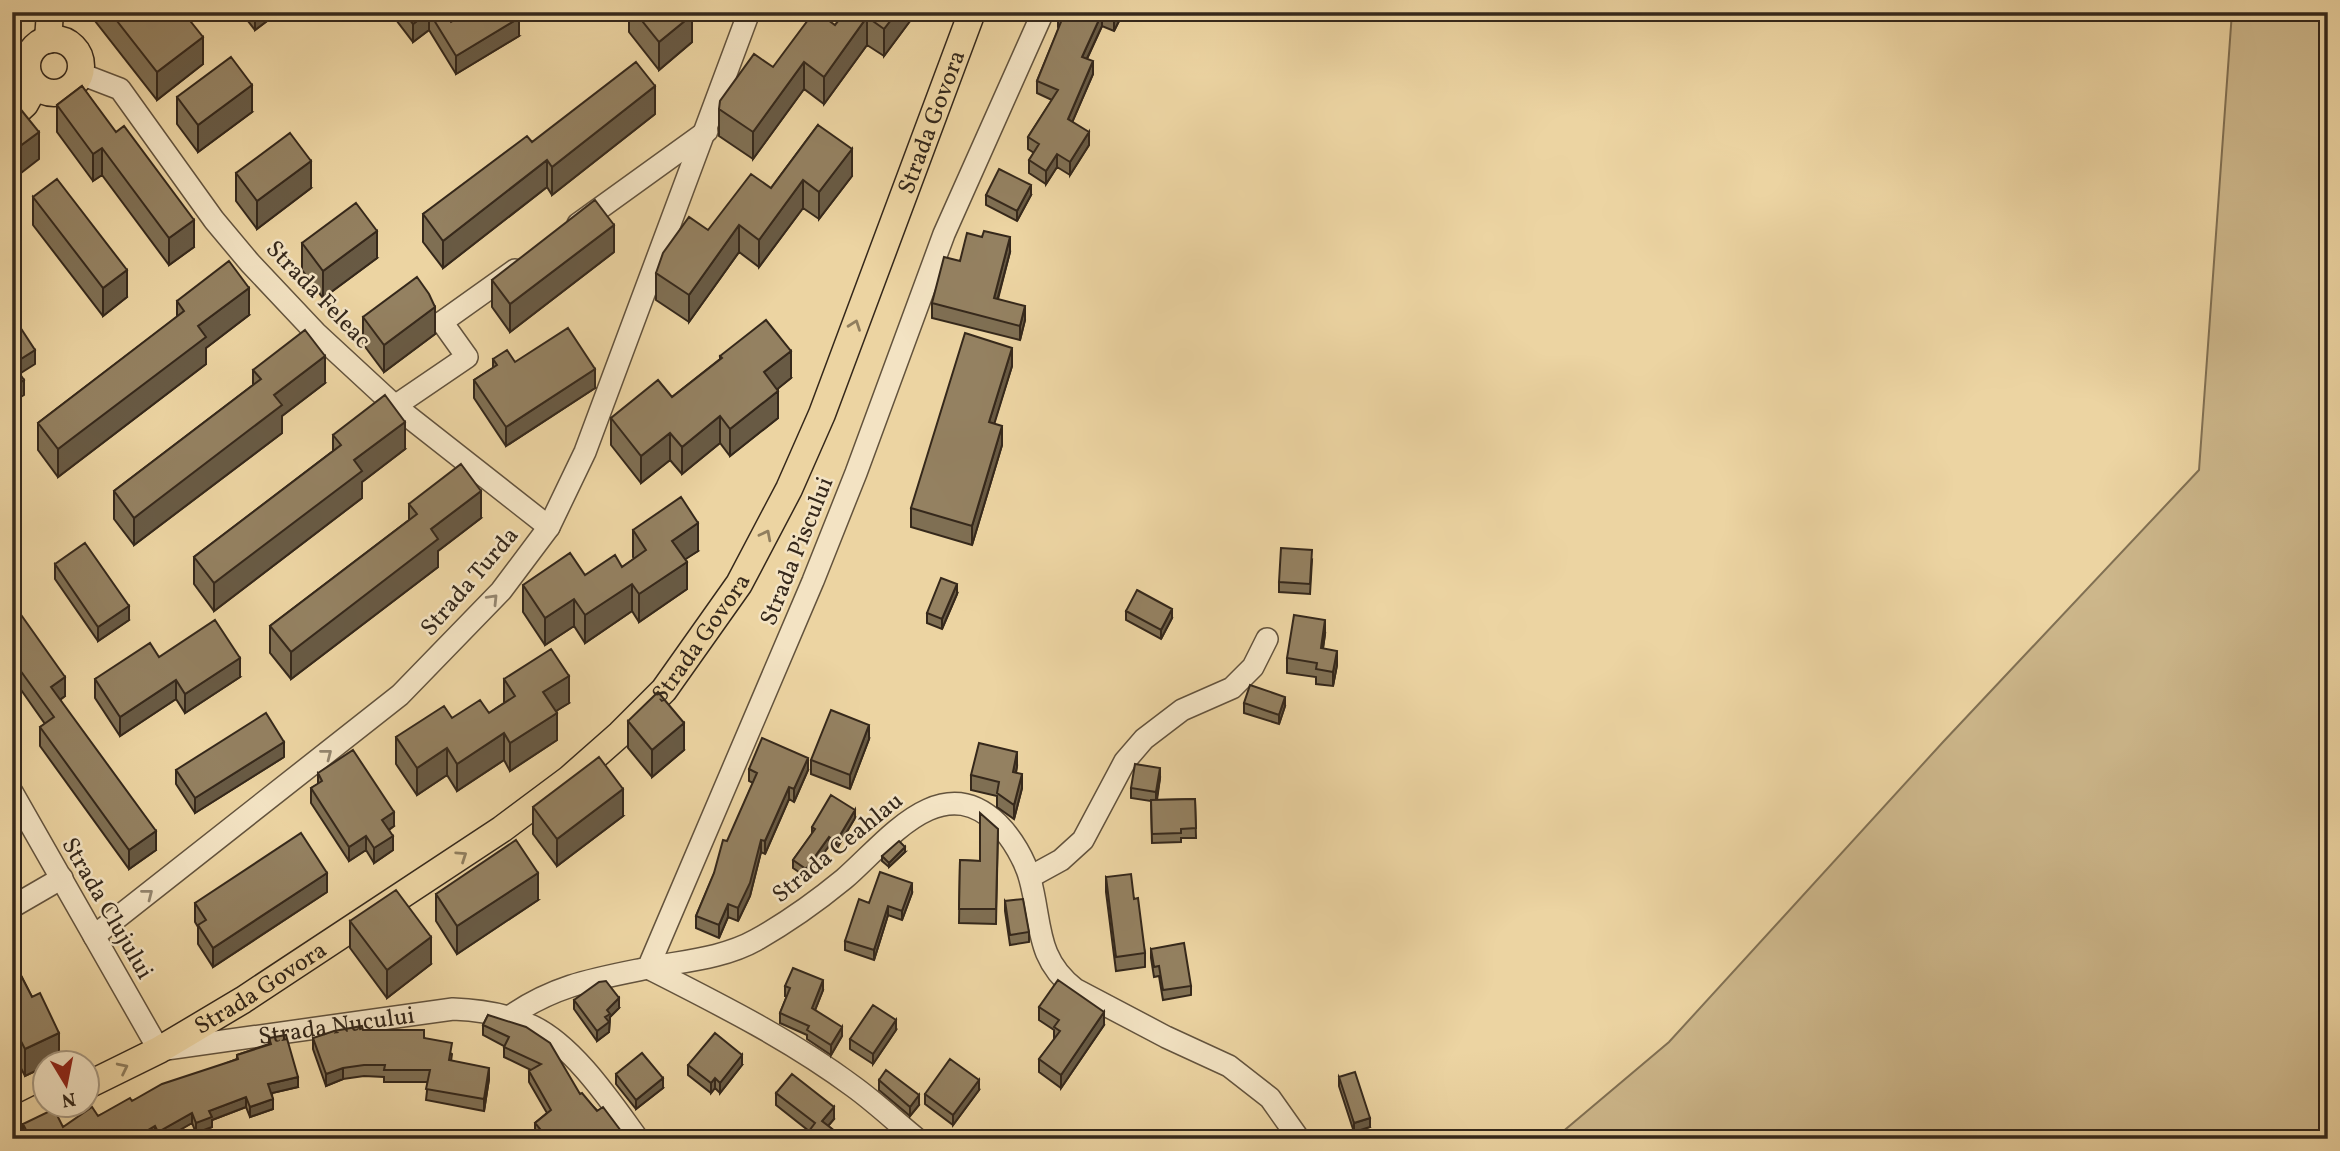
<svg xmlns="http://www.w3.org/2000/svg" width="2340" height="1151" viewBox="0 0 2340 1151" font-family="Vollkorn,serif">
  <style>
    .green { fill: #cdb78b; stroke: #817053; stroke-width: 2 }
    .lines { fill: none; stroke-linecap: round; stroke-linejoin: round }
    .minor-casing { stroke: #63533d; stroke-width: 24 }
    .major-casing { stroke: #35281b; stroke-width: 29 }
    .minor { stroke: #f3e3c3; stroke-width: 21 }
    .major { stroke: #ecd4a2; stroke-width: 26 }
    .wall { fill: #7f6f53; stroke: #35281b; stroke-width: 2 }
    .shaded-wall { fill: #685a44; stroke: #35281b; stroke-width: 2 }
    .building { fill: #948161; stroke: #35281b; stroke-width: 2 }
    .oneway { stroke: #907e5e }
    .oneway2 { stroke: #94866f }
    .labels { text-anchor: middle; stroke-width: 5; stroke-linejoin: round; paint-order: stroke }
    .street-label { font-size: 24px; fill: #35281b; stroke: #f3e3c3 }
  </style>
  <rect width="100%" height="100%" fill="#ecd4a2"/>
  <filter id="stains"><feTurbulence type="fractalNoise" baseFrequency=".00286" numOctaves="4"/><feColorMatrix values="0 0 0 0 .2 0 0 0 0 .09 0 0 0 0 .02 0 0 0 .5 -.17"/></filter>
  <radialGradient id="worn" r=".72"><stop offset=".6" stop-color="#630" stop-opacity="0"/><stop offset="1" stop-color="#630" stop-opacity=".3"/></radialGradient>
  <!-- green -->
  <path class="green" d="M2232 12H2328V1139H1554L1669 1042 1943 742 2199 470Z"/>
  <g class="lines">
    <defs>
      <g id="minor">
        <path d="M81 74 120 89 214 220 250 263 316 333 395 406 549 527"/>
        <path d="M578 224 707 131"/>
        <path d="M395 406 467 357 442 322 515 270"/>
        <path id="s1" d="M12 792 159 1050 453 1009C480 1010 507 1014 532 1026 574 1046 611 1102 638 1139"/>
        <path d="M1030 877 1061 860 1083 840 1125 761 1144 739 1182 710 1232 688 1253 667 1267 639"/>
        <path d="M12 907 62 878"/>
        <path d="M94 936 400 695 501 591 549 527 585 452 749 12"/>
        <path d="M648 968C684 961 724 958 756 940 788 922 816 902 844 879 885 844 940 767 998 824 1012 838 1025 860 1030 879 1042 923 1035 958 1075 989L1166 1037 1229 1066 1270 1098 1299 1139"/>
        <path d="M648 968C719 1004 791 1040 854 1087 876 1103 896 1122 917 1139"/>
        <path d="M509 1017C555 985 594 979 648 968L813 581 856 473 944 234 1043 12"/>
      </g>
      <g id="major">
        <circle cx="54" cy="66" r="27"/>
        <path d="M48 40 50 12"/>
        <path d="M12 116 25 104 35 86"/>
        <path id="s2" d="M88 1085 159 1050 243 1000 502 829 569 779 620 734 664 690 739 584 789 489 822 414 972 12"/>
        <path d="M12 1122 46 1105"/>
      </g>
    </defs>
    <!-- minor casing -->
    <use href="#minor" class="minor-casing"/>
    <!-- major casing -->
    <use href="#major" class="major-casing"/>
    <!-- minor -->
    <use href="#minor" class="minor"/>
    <!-- major -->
    <use href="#major" class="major"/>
  </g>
  <!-- wall -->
  <path class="wall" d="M88 12H183L203 64 157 100Z
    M241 12H279L255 30Z
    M390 12H444L451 22 519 36 456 74 429 30 413 42Z
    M629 12H690L692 42 659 70 629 32Z
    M845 12H916V13L884 56 867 45 824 104 804 89 753 159 719 136V109L773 67 835 25Z
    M1121 12V17L1114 31 1102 26 1087 59 1093 74 1072 122 1089 145 1070 175 1057 167 1046 184 1029 173V160L1034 153 1028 149V137L1052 100 1037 93V81L1059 28 1058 27V14Z
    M82 86 194 247 169 265 102 175 93 181 57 132V105Z
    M177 97 252 112 198 152 177 124Z
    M655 114 552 195 547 187 443 268 423 242V214L532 142Z
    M818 125 852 176 819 219 803 208 759 267 739 252 689 322 656 300V273L708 230 771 188Z
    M236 173 311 188 257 229 236 201Z
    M986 195H1031L1017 221 986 205Z
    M33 197 127 297 103 316 33 225Z
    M302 243 377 258 323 298 302 270Z
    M614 252 510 332 492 307V280Z
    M1010 252 998 299 1025 320 1020 340 932 318V303L960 261Z
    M177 301 249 315 206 348V364L58 477 38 450V423L177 317Z
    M363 317 435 334 384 372 363 344Z
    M720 356 791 378 777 389 778 418 730 456 720 443 682 474 670 460 641 483 611 445V418L672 397 720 359Z
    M493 359 515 362 595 388 506 446 474 398V380L493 368Z
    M1012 366 994 423 1002 445 972 545 911 527V508Z
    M253 370 325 383 282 416V433L134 545 114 519V491L253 385Z
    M333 435 405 449 362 482V498L214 611 194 584V557L333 451Z
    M409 504 481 518 438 551V567L291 679 270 653V626L409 520Z
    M633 530 698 551 685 559 687 589 639 622 632 611 585 643 574 626 545 645 523 612V585L585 575 622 567 634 559 633 557Z
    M1312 560 1310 594 1279 592V582Z
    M55 564 129 620 98 641 55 579Z
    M957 594 942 629 927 623V613Z
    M12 602 65 696 60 700 156 850 129 869 40 746V727L45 724 12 677Z
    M1126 611 1172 618 1161 639 1126 620Z
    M1325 634 1323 648 1337 665 1333 686 1316 684V677L1287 673V658Z
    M159 657 240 677 185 713 176 699 120 736 95 698V679Z
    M504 679 569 703 556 711 557 740 510 771 504 760 457 791 447 775 417 795 396 764V737L452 718 489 713 504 703Z
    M1244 703 1285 706 1279 724 1244 713Z
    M628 721 684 750 652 777 628 748Z
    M869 739 850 789 811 774V760Z
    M284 757 195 813 176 784V770Z
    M1017 766 1016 773 1022 788 1014 819 997 807V796L971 790V775Z
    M749 769 808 770 794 802 789 799 765 854 761 852 750 896 738 921 728 917 719 938 696 928V916L753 783 749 781Z
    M318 773 394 826 389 830 393 850 374 863 366 850 349 861 311 803V788L318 784Z
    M1160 778 1157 800 1195 799 1196 838H1181V842L1152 843 1151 801 1131 798V788Z
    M533 807 623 816 557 866 533 834Z
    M855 818 836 850 829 846 806 877 793 868V860L812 834V827Z
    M998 829 996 924 959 923 960 860 980 861Z
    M905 852 889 867 882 861V856Z
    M1106 877 1134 899 1145 953V967L1116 971 1106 892Z
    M327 892 213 967 198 944V927L195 922V903Z
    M912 893 902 920 888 915 874 960 845 950V941L869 903Z
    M436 894 538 900 457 954 436 921Z
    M1005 901 1029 932V942L1010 945 1005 911Z
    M350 921 431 964 387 998 350 948Z
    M1151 949 1191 986V995L1163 1000 1159 976 1154 977 1151 958Z
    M12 958 32 997 59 1060 46 1063V1066L25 1076 12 1051Z
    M785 986 823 990 815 1010 842 1036 831 1055 807 1039V1035L780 1023V1013L787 996H785Z
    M574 1000 619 1008 610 1017 609 1032 597 1041 574 1009Z
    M1039 1007 1104 1025 1061 1088 1039 1072V1059L1054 1040V1030L1039 1020Z
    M488 1015 580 1094 627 1139H539L535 1133V1123L547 1113 529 1082V1071L531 1070 504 1057V1046L483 1035V1025Z
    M363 1030 424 1038 452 1054 451 1061 489 1079 484 1111 426 1100 428 1082H384V1077L364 1076 343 1079 326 1086 313 1049V1038Z
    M896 1030 873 1064 850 1049V1039Z
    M269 1038 298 1087 272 1093 273 1109 250 1117 246 1107 212 1120V1127L196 1133 192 1123 164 1139H156L155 1137 151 1139H25L23 1134V1124L63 1127 98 1116 132 1101 237 1059V1055L269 1044Z
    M688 1065H742L720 1093 715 1088 711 1093 688 1075Z
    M616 1074 663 1088 636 1109 616 1084Z
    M1339 1077 1370 1127 1354 1132 1339 1086Z
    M879 1080 919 1105 910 1116 879 1090Z
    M979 1090 953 1125 925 1104V1094Z
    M776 1093 834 1119 828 1126 844 1139 809 1131 776 1105Z"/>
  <!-- shaded-wall -->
  <path class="shaded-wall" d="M255 12H279L255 30Z
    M429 12V30L413 42V24Z
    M897 12H916V13L884 56V29Z
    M1117 12H1121V17L1114 31V19Z
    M1102 13V26L1082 69V57Z
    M692 15V42L659 70V42Z
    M867 17V45L824 104V77Z
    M519 18V36L456 74V56Z
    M203 37V64L157 100V72Z
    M1093 61V74L1068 132V119Z
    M804 62V89L753 159V132Z
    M252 85V112L198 152V125Z
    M655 86V114L552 195V167Z
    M39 132V159L12 180V152Z
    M1089 132V145L1070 175V162Z
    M102 148V175L93 181V154Z
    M852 149V176L819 219V192Z
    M1057 154V167L1046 184V171Z
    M547 160V187L443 268V241Z
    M311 161V188L257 229V201Z
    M803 180V208L759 267V240Z
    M1031 185V195L1017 221V211Z
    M194 220V247L169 265V238Z
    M614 225V252L510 332V304Z
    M739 225V252L689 322V295Z
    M377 231V258L323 298V271Z
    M1010 237V252L994 312V298Z
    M127 270V297L103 316V288Z
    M249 288V315L206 348V364L58 477V449L198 326Z
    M1025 306V320L1020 340V326Z
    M435 307V334L384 372V345Z
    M1012 348V366L989 441V422Z
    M35 350V364L13 378V364Z
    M791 351V378L764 400V372Z
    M325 356V383L282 416V433L134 545V518L274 395Z
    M595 369V388L506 446V427Z
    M24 380V395L12 402V388Z
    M778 391V418L730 456V429Z
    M720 416V443L682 474V447Z
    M405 422V449L362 482V498L214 611V583L354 460Z
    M1002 426V445L972 545V526Z
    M670 433V460L641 483V456Z
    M481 491V518L438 551V567L291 679V652L431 529Z
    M698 523V551L672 568V541Z
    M687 562V589L639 622V594Z
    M632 584V611L585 643V615Z
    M957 584V594L942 629V619Z
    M574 599V626L545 645V618Z
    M129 606V620L98 641V627Z
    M1172 609V618L1161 639V630Z
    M1325 620V634L1321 662V648Z
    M1337 651V665L1333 686V672Z
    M240 658V677L185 713V694Z
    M569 676V703L543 719V692Z
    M65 677V696L51 706V687Z
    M176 680V699L120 736V717Z
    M1285 697V706L1279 724V715Z
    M557 713V740L510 771V743Z
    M684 723V750L652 777V750Z
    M869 725V739L850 789V775Z
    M504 733V760L457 791V764Z
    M284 742V757L195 813V798Z
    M447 748V775L417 795V768Z
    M1017 752V766L1013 786V772Z
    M808 758V770L794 802V789Z
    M1160 768V778L1156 802V792Z
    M1022 774V788L1014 819V805Z
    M789 787V799L765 854V841Z
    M623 789V816L557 866V839Z
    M855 810V818L836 850V842Z
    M394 812V826L382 834V820Z
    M156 831V850L129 869V850Z
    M366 836V850L349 861V847Z
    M393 836V850L374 863V848Z
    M829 837V846L806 877V869Z
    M761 840V852L750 896 738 921V908Z
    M905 847V852L889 867V863Z
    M327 873V892L213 967V948Z
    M538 873V900L457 954V926Z
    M912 883V893L902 920V911Z
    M728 904V917L719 938V925Z
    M888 906V915L874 960V950Z
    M431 937V964L387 998V970Z
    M823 980V990L812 1018V1008Z
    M619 998V1008L610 1017 609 1032 597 1041V1031L605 1017 607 1010Z
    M1104 1012V1025L1061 1088V1075Z
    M896 1020V1030L873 1064V1054Z
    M842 1027V1036L831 1055V1045Z
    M59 1033V1060L52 1063H46V1066L25 1076V1049Z
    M742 1055V1065L720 1093V1083Z
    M343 1068V1079L326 1086V1074Z
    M489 1068V1079L484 1111V1099Z
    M298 1077V1087L268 1094V1084Z
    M663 1078V1088L636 1109V1100Z
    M715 1078V1088L711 1093V1083Z
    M979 1080V1090L953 1125V1115Z
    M919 1095V1105L910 1116V1107Z
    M246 1097V1107L212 1120V1127L196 1133V1123L209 1111Z
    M273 1099V1109L250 1117V1107Z
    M834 1107V1119L822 1133V1121Z
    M192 1113V1123L164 1139H158V1132Z
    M1370 1118V1127L1354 1132V1123Z
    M155 1126V1137L151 1139H133Z"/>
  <!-- building -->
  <path class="building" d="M110 12H183L203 37 157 72Z
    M404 12H444L451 22 467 12H516L519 18 456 56 429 12 413 24Z
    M635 12H690L692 15 659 42Z
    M814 12H817L835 25 845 12H897L884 29 867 17 824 77 804 62 753 132 719 109 720 101 754 54 773 67Z
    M1059 12H1117L1114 19 1102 13 1082 57 1093 61 1068 119 1089 132 1070 162 1057 154 1046 171 1029 160 1039 144 1028 137 1058 90 1037 81 1063 17 1058 14Z
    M231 57 252 85 198 125 177 97Z
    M636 62 655 86 552 167 547 160 443 241 423 214 527 136 532 142Z
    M82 86 116 132 124 126 194 220 169 238 102 148 93 154 57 105Z
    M18 106 39 132 12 152V111Z
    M818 125 852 149 819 192 803 180 759 240 739 225 689 295 656 273 663 253 689 217 708 230 751 174 771 188Z
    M290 133 311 161 257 201 236 173Z
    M999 169 1031 185 1017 211 986 195Z
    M57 179 127 270 103 288 33 197Z
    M595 200 614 225 510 304 492 280Z
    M356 203 377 231 323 271 302 243Z
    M984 231 1010 237 994 298 1025 306 1020 326 932 303 944 257 960 261 967 233 982 237Z
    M229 261 249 288 198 326 206 337 58 449 38 423 184 311 177 301Z
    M417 277 429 294 435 307 384 345 363 317Z
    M766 320 791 351 764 372 778 391 730 429 720 416 682 447 670 433 641 456 611 418 658 380 672 397 722 358 720 356Z
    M20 327 35 350 13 364 24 380 12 388V331Z
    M568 328 595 369 506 427 474 380 497 365 493 359 507 350 515 362Z
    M305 330 325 356 274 395 282 405 134 518 114 491 261 379 253 370Z
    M965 333 1012 348 989 422 1002 426 972 526 911 508Z
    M385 395 405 422 354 460 362 471 214 583 194 557 341 445 333 435Z
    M461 464 481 491 431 529 438 539 291 652 270 626 417 514 409 504Z
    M681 497 698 523 672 541 687 562 639 594 632 584 585 615 574 599 545 618 523 585 570 553 585 575 615 555 622 567 646 550 633 530Z
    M85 543 129 606 98 627 55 564Z
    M1281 548 1312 550 1310 584 1279 582Z
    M941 578 957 584 942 619 927 613Z
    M1137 590 1172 609 1161 630 1126 611Z
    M12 602 65 677 51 687 156 831 129 850 40 727 54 717 12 659Z
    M1294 615 1325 620 1321 648 1337 651 1333 672 1316 669 1317 663 1287 658Z
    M215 620 240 658 185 694 176 680 120 717 95 679 150 643 159 657Z
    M551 649 569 676 543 692 557 713 510 743 504 733 457 764 447 748 417 768 396 737 444 706 452 718 480 700 489 713 515 696 504 679Z
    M1250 685 1285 697 1279 715 1244 703Z
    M658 692 684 723 652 750 628 721Z
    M831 710 869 725 850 775 811 760Z
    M266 713 284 742 195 798 176 770Z
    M762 738 808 758 794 789 789 787 765 841 761 840 750 883 738 908 728 904 719 925 696 916 714 873 723 840 727 841 757 773 749 769Z
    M979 743 1017 752 1013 772 1022 774 1014 805 997 793 999 782 971 775Z
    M353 750 394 812 382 820 393 836 374 848 366 836 349 847 311 788 322 781 318 773Z
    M599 757 623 789 557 839 533 807Z
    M1135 764 1160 768 1156 792 1131 788Z
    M831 795 855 810 836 842 829 837 806 869 793 860 815 829 812 827Z
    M1195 799 1196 828 1181 829V833L1152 834 1151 800Z
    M980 813 998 829 996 909H959L960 860 980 861Z
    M301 833 327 873 213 948 198 925 206 920 195 903Z
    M516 840 538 873 457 926 436 894Z
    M899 841 905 847 889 863 882 856Z
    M880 872 912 883 902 911 888 906 874 950 845 941 859 899 869 903Z
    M1131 874 1134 899 1138 898 1145 953 1116 957 1106 877Z
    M396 890 431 937 387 970 350 921Z
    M1023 899 1029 932 1010 935 1005 901Z
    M1184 943 1191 986 1163 990 1159 966 1154 967 1151 949Z
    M12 958 32 997 40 993 59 1033 25 1049 12 1024Z
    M793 968 823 980 812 1008 842 1027 831 1045 807 1030 809 1026 780 1013 790 988 785 986Z
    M1058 980 1104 1012 1061 1075 1039 1059 1060 1031 1054 1027 1059 1020 1039 1007Z
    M606 981 619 998 607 1010 610 1014 605 1017 609 1022 597 1031 574 1000 599 982Z
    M873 1005 896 1020 873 1054 850 1039Z
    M488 1015 526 1027 550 1043 580 1094 582 1093 597 1111 603 1107 627 1139H548L535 1123 551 1110 529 1071 541 1064 504 1047 509 1037 483 1025Z
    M362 1026 363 1030H424V1038L452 1043 449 1060 489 1068 484 1099 426 1089 430 1070H384L385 1065H364L343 1068 326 1074 313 1038 334 1031Z
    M715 1033 742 1055 720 1083 715 1078 711 1083 688 1065Z
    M286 1035 298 1077 268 1084 273 1099 250 1107 246 1097 209 1111 212 1117 196 1123 192 1113 158 1132 155 1126 133 1139H29L30 1138 23 1124 54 1109 63 1127 92 1107 98 1116 130 1098 132 1101 162 1084 238 1059 237 1055 271 1044 269 1038Z
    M642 1053 663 1078 636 1100 616 1074Z
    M950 1059 979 1080 953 1115 925 1094Z
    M886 1070 919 1095 910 1107 879 1080Z
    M1355 1072 1370 1118 1354 1123 1339 1077Z
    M792 1074 834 1107 822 1121 844 1138 843 1139H803L815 1123 776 1093Z"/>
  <!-- one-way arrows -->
  <defs><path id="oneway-chevron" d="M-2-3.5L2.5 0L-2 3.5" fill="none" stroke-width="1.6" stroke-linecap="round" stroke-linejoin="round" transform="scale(1.75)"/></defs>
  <g class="oneway">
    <use href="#oneway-chevron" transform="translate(855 325) rotate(-70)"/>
    <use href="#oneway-chevron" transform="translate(766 535) rotate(-63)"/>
    <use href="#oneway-chevron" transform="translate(462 856) rotate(-34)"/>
    <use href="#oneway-chevron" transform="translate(123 1068) rotate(-26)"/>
  </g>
  <g class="oneway2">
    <use href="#oneway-chevron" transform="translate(493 599) rotate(-46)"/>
    <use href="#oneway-chevron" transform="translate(327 754) rotate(-38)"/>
    <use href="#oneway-chevron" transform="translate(148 894) rotate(-38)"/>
  </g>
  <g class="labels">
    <!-- street labels -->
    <g class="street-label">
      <text dy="8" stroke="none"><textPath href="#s2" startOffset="1332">Strada Govora</textPath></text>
      <text transform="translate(319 294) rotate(46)" y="8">Strada Feleac</text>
      <text transform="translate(796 551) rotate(-68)" y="8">Strada Piscului</text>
      <text transform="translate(469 581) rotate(-49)" y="8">Strada Turda</text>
      <text dy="8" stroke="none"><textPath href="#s2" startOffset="765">Strada Govora</textPath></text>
      <text transform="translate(837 847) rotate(-39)" y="8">Strada Ceahlau</text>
      <text transform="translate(108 908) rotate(60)" y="8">Strada Clujului</text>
      <text dy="8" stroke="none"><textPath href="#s2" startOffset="198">Strada Govora</textPath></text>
      <text dy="8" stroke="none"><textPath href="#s1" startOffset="476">Strada Nucului</textPath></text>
    </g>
  </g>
  <!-- margin -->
  <rect width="2340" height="1151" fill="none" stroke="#ecd4a2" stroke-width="42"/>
  <rect x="14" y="14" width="2312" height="1123" fill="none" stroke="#35281b" stroke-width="3.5"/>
  <rect x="21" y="21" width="2298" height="1109" fill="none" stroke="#35281b" stroke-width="2"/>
  <!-- north arrow -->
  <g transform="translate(66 1084) rotate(170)"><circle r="33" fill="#f3e3c3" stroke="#a79880" stroke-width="2"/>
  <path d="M0-5L12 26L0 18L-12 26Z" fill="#8f2418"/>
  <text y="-10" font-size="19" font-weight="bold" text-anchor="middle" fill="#35281b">N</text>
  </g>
  <rect width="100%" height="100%" filter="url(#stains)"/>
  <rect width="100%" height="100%" fill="url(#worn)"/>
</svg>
